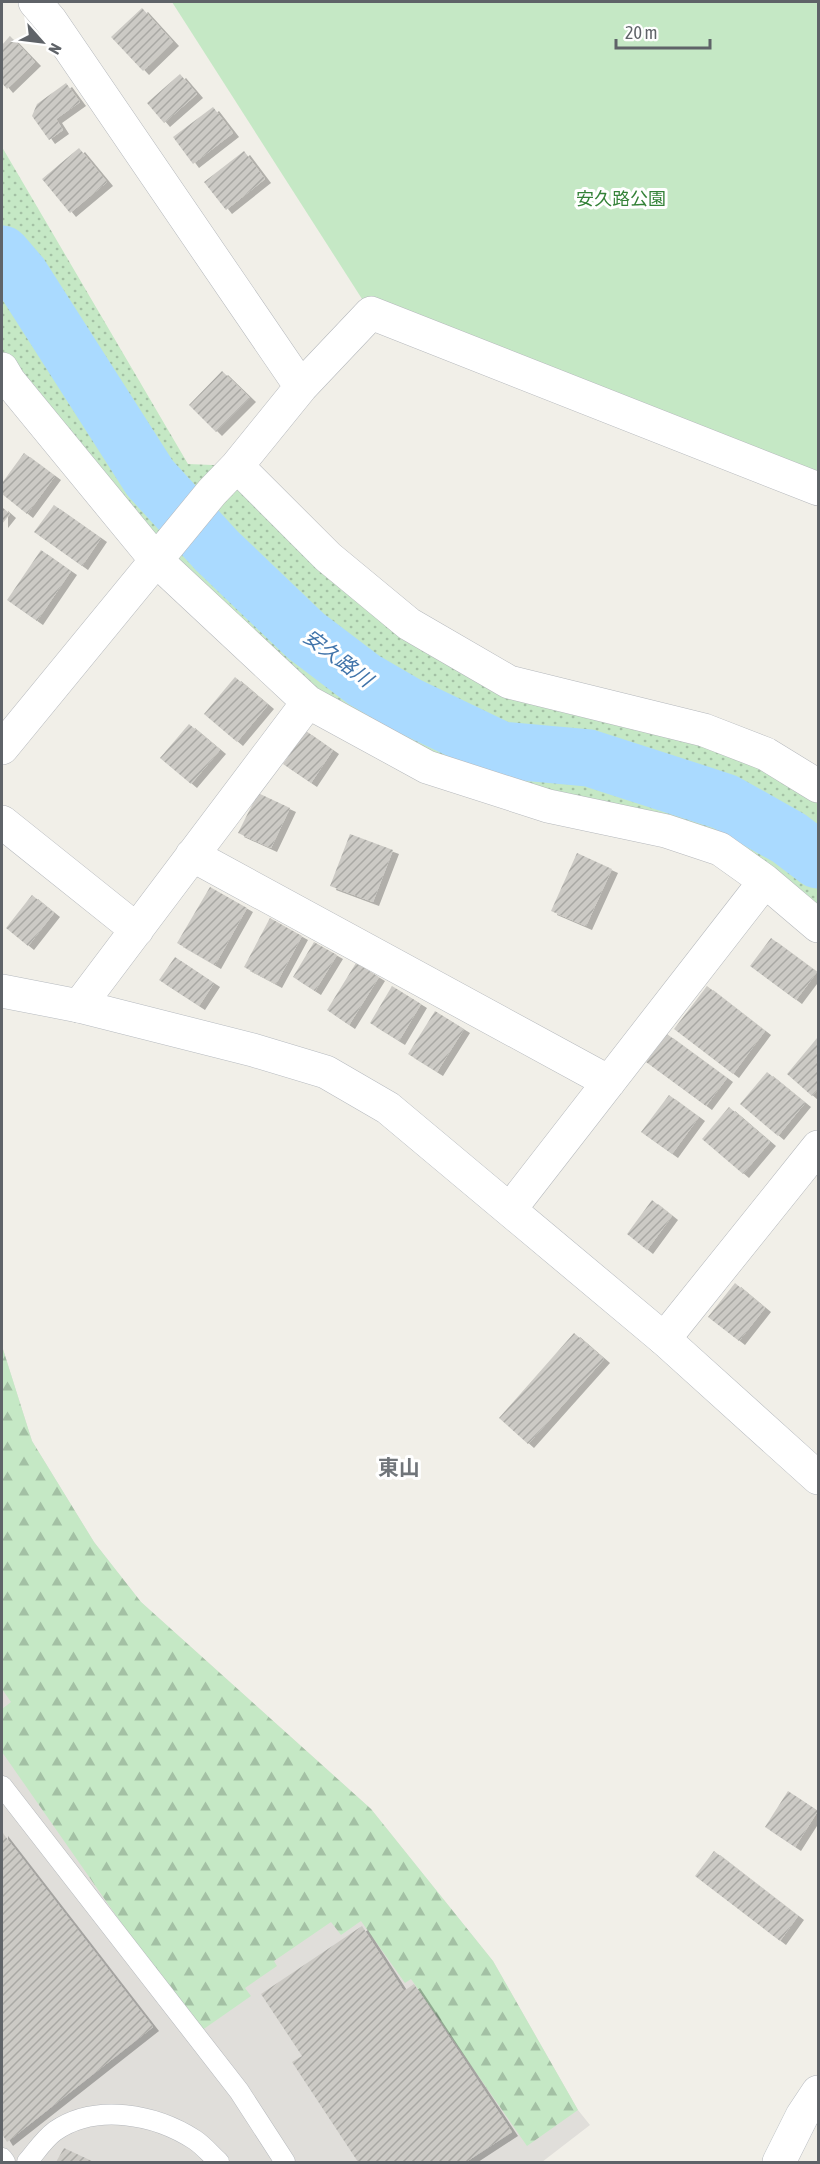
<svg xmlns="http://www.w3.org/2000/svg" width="820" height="2164" viewBox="0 0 820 2164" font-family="'Asap Condensed','Noto Sans JP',sans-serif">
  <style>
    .industrial { fill: #e0deda }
    .grass { fill: url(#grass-dots) }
    .forest { fill: url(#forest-firs) }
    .park { fill: #c5e8c5 }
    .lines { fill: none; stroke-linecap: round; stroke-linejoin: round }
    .river { stroke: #aadaff; stroke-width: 57 }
    .building { fill: url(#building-hatch); filter: url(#shadow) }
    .lane-casing { stroke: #b5b8bc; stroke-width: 21 }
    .street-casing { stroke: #b5b8bc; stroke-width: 34 }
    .secondary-casing { stroke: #b6babf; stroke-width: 34 }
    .lane { stroke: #fff; stroke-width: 20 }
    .street { stroke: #fff; stroke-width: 33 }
    .secondary { stroke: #fff; stroke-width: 33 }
    .labels { text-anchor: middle; stroke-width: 6; stroke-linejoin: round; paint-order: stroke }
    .park-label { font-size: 18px; fill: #348238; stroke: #fff }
    .water-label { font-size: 20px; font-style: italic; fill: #4174aa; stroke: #fff }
    .quarter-label { font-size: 21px; font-weight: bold; fill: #70757a; stroke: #fff }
  </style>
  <defs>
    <pattern id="grass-dots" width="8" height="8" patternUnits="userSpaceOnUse" patternTransform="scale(1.5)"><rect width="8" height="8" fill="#c5e8c5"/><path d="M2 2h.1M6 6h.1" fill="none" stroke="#a3c0a4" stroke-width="1.8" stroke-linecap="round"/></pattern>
    <pattern id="forest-firs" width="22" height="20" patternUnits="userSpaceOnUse" patternTransform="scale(1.5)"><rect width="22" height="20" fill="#c5e8c5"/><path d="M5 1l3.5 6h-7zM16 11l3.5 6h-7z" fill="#a3c0a4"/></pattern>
    <pattern id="building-hatch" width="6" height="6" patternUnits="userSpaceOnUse" patternTransform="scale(1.5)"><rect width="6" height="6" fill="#cccac5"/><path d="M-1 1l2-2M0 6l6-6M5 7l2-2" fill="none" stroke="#a9a8a4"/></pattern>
    <filter id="shadow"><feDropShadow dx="6" dy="4" stdDeviation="0" flood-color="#0004"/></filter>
  </defs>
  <rect width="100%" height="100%" fill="#f1efe8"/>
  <!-- industrial -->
  <path class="industrial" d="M2 1346 32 1441 94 1542 141 1602 371 1809 493 1961 578 2110 590 2125 542 2162H2Z"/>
  <!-- grass -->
  <path class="grass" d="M2 147 188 464 237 466 409 624 509 682 778 761 818 795V925L705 844 505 789 308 702 2 370Z"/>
  <!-- forest -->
  <path class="forest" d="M2 1346 32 1441 94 1542 141 1602 371 1809 493 1961 578 2110 527 2146 411 1979 405 1983 361 1921 341 1935 331 1922 274 1961 277 1966 245 1988 251 1996 198 2033 2 1752V1709L11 1702 2 1689Z"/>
  <!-- park -->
  <path class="park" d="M172 2H818V489L371 313Z"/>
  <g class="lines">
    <!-- river -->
    <path class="river" d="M2 254 21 276 150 478 217 551 306 636 364 680 407 705 501 750 589 758 725 802 789 838 818 860"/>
  </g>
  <!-- building -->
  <path class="building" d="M142 8 173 42 143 71 111 37Z
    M10 36 35 62 7 89 2 83V45Z
    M180 74 197 94 164 123 147 103Z
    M66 83 80 102 56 119 63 130 49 140 32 116 37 104Z
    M213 107 233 133 193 164 173 137Z
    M79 148 107 182 70 213 42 179Z
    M244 151 265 179 226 210 204 182Z
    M222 371 250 398 216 432 189 405Z
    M24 453 55 476 27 514 2 494V483Z
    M54 505 101 538 82 566 34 532Z
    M2 507 10 514 2 524Z
    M41 550 71 571 37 621 7 600Z
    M235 677 268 705 237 742 204 714Z
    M189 724 220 750 191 784 160 758Z
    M306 731 333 750 311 783 283 764Z
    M258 793 290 808 271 848 238 833Z
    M350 834 393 850 373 902 330 886Z
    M577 853 612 869 586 926 551 911Z
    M210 887 247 908 215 965 177 943Z
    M32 895 54 913 28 946 6 928Z
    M270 918 302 936 276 984 244 967Z
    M771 938 817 972 796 1000 750 966Z
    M314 942 337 955 315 991 293 977Z
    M175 957 214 983 199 1006 159 980Z
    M356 963 379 977 349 1025 327 1010Z
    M392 986 421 1004 399 1041 370 1023Z
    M707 986 765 1031 733 1074 674 1029Z
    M435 1011 464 1029 437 1072 408 1054Z
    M667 1034 727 1078 706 1106 646 1062Z
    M818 1037V1089L812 1096 787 1074Z
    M767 1072 805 1103 778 1136 740 1104Z
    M669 1095 699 1117 672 1154 641 1132Z
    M729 1107 770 1142 743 1174 702 1139Z
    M652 1200 672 1216 647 1250 627 1234Z
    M735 1283 765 1308 739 1341 708 1317Z
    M574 1333 604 1359 528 1444 499 1418Z
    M788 1791 818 1811 795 1847 765 1827Z
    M2 1832 153 2027 7 2142 2 2134Z
    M714 1851 798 1916 780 1941 695 1876Z
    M362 1926 404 1991 414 1984 512 2132 466 2162H358L292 2062 302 2056 261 1994Z
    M64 2148 94 2162H56Z"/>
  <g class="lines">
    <defs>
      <path id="lane" d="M2 1786 239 2091 285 2162
        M2 2158 5 2162
        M27 2162C35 2153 44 2139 55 2131 96 2103 155 2114 195 2140 204 2146 211 2155 219 2162"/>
      <path id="street" d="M35 2 51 21 301 387
        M2 369 9 381 156 560 308 702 427 767 548 806 666 831 720 849 765 881 818 926
        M237 466 328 557 409 624 509 682 704 730 766 754 818 786
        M2 748 212 492 237 466 301 387 371 313 818 489
        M2 822 137 930
        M192 855 609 1082
        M79 1006 308 702
        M511 1208 765 881
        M664 1339 818 1147"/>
      <path id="secondary" d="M2 991 79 1006 253 1050 326 1072 388 1108 664 1339 818 1478
        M779 2162 802 2116 818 2092"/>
    </defs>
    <!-- lane casing -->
    <use href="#lane" class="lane-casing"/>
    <!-- street casing -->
    <use href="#street" class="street-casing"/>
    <!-- secondary casing -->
    <use href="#secondary" class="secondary-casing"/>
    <!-- lane -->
    <use href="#lane" class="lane"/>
    <!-- street -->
    <use href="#street" class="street"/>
    <!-- secondary -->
    <use href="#secondary" class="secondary"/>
  </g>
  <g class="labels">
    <!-- park labels -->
    <g class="park-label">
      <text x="621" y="205">安久路公園</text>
    </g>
    <!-- water labels -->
    <g class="water-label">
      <text transform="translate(338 658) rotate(37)" y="7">安久路川</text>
    </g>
    <!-- quarter labels -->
    <g class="quarter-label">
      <text x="399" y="1475">東山</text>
    </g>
  </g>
  <!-- border -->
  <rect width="820" height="2164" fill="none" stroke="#5f6368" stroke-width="6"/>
  <!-- north arrow -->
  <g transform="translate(42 42) rotate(118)" stroke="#ffffff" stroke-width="4.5" paint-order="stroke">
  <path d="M0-4.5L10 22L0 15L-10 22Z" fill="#5f6368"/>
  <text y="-9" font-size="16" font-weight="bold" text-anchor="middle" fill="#5f6368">N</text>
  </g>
  <!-- scale -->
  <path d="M616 39v9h94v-9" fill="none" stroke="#5f6368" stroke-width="3"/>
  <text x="625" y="39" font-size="18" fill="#5f6368" stroke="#ffffff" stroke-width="4.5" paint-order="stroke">20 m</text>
</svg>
